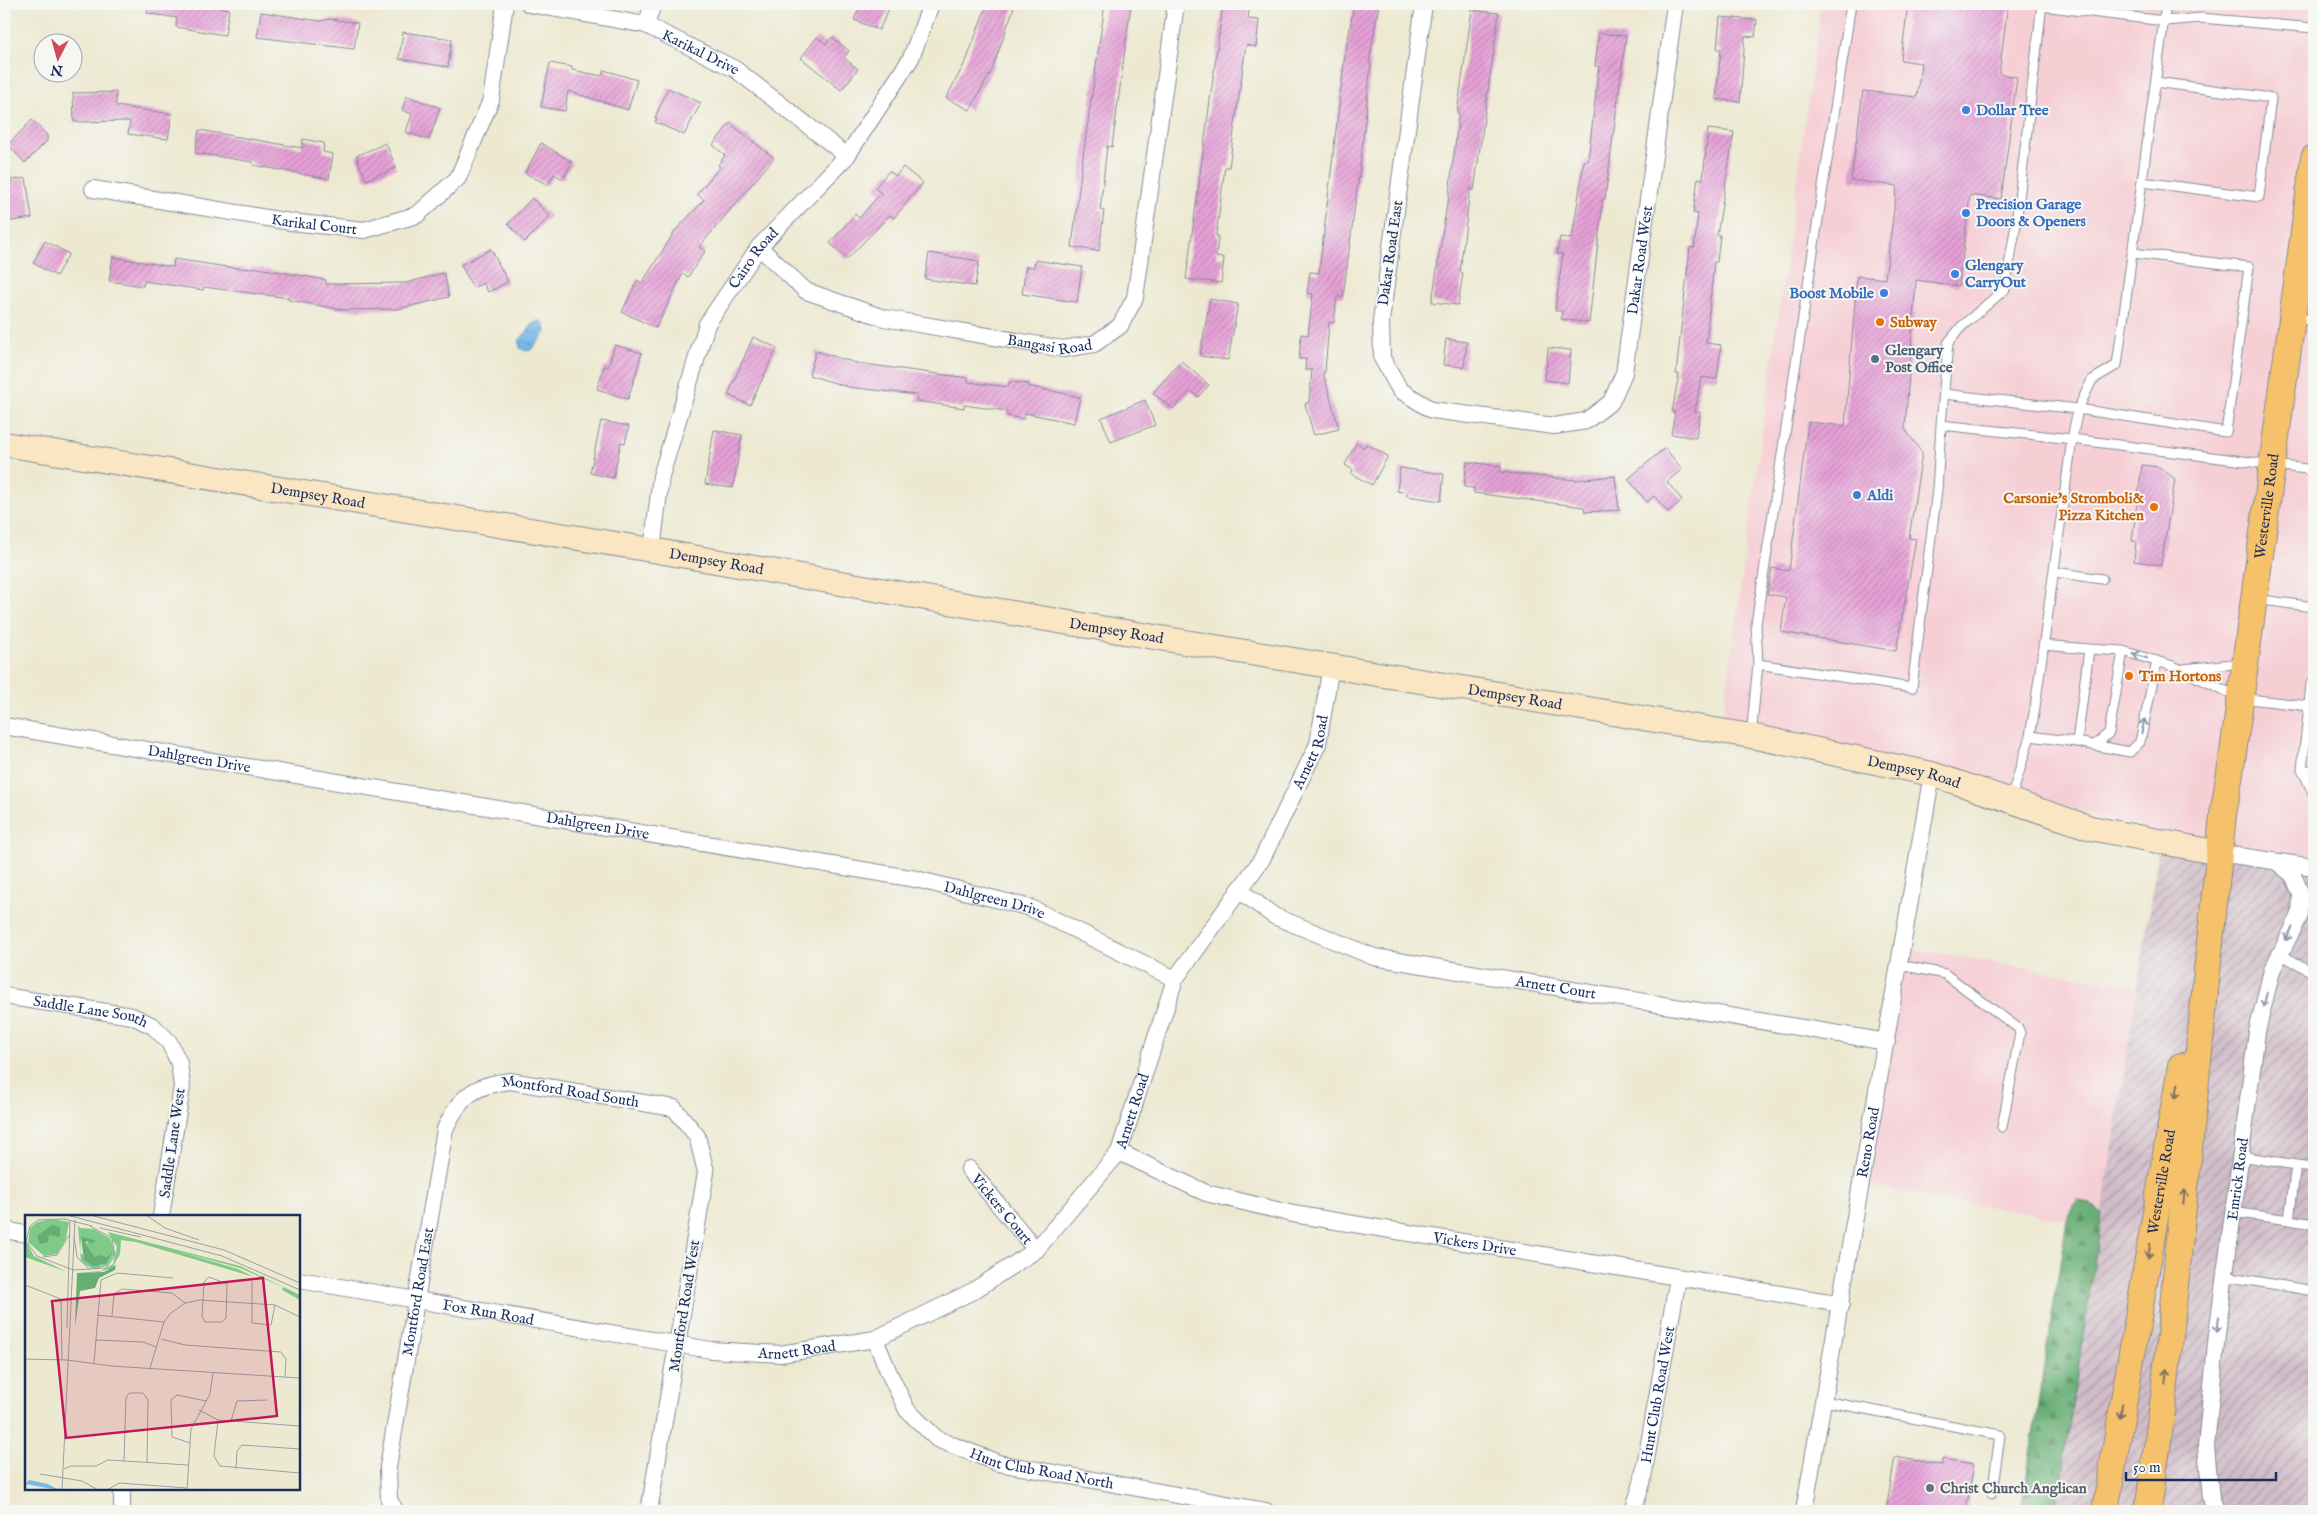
<svg xmlns="http://www.w3.org/2000/svg" width="2318" height="1515" viewBox="0 0 2318 1515" font-family="'IM FELL English',serif">
  <style>
    .built { fill: #f6cfd5 }
    .industrial { fill: url(#industrial-furrows) }
    .forest { fill: url(#forest-firs); stroke: #416e69 }
    .water { fill: url(#water-waves); stroke: #4874a4 }
    .building { fill: url(#building-hatch) }
    .lines { fill: none; stroke-linecap: round; stroke-linejoin: round }
    .lane-casing { stroke: #848c98; stroke-width: 11 }
    .street-casing { stroke: #848c98; stroke-width: 18 }
    .secondary-casing { stroke: #848c98; stroke-width: 26 }
    .primary-casing { stroke: #848c98; stroke-width: 28 }
    .lane { stroke: #fff; stroke-width: 9 }
    .street { stroke: #fff; stroke-width: 16 }
    .secondary { stroke: #fbe6c4; stroke-width: 24 }
    .primary { stroke: #f5c16b; stroke-width: 26 }
    .oneway { stroke: #8d97ae }
    .oneway2 { stroke: #7d7164 }
    .shop-dot { fill: #3f7fe0; stroke: #f6f6f2; stroke-width: 2 }
    .food-dot { fill: #e8710a; stroke: #f6f6f2; stroke-width: 2 }
    .service-dot { fill: #5c6f8a; stroke: #f6f6f2; stroke-width: 2 }
    .worship-dot { fill: #6b7280; stroke: #f6f6f2; stroke-width: 2 }
    .labels { text-anchor: middle; stroke-width: 4; stroke-linejoin: round; paint-order: stroke }
    .street-label { font-size: 15px; fill: #1b2f5e; stroke: #f6f6f2 }
    .shop-label { font-size: 15px; font-weight: bold; fill: #366cbe; stroke: #f6f6f2; text-anchor: start }
    .food-label { font-size: 15px; font-weight: bold; fill: #c56008; stroke: #f6f6f2; text-anchor: start }
    .service-label { font-size: 15px; font-weight: bold; fill: #4e5e75; stroke: #f6f6f2; text-anchor: start }
    .worship-label { font-size: 15px; font-weight: bold; fill: #5b616d; stroke: #f6f6f2; text-anchor: start }
    .inset-road { fill: none; stroke: #999fa3; stroke-width: 1 }
    .view { fill: #c2185b; fill-opacity: 0.15; stroke: #c2185b; stroke-width: 2.5 }
    .inset-edge { fill: none; stroke: #1b2f5e; stroke-width: 2.5 }
  </style>
  <defs>
    <pattern id="industrial-furrows" width="10" height="10" patternUnits="userSpaceOnUse" patternTransform="scale(1.25)"><rect width="10" height="10" fill="#d1bdc8"/><path d="M-1 1l2-2M0 10L10 0M9 11l2-2" fill="none" stroke="#a99aa6"/></pattern>
    <pattern id="forest-firs" width="22" height="20" patternUnits="userSpaceOnUse" patternTransform="scale(1.25)"><rect width="22" height="20" fill="#67ae74"/><path d="M5 1l3.5 6h-7zM16 11l3.5 6h-7z" fill="#548e62"/></pattern>
    <pattern id="water-waves" width="16" height="10" patternUnits="userSpaceOnUse" patternTransform="scale(1.25)"><rect width="16" height="10" fill="#75b9eb"/><path d="M0 5q4-4 8 0t8 0" fill="none" stroke="#5f97c2"/></pattern>
    <pattern id="building-hatch" width="6" height="6" patternUnits="userSpaceOnUse" patternTransform="scale(1.25)"><rect width="6" height="6" fill="#e7a1d7"/><path d="M-1 1l2-2M0 6l6-6M5 7l2-2" fill="none" stroke="#ba84b2"/></pattern>
  </defs>
  <rect width="100%" height="100%" fill="#f6f6f2"/>
  <filter id="ink" filterUnits="userSpaceOnUse"><feTurbulence type="fractalNoise" baseFrequency=".02" numOctaves="2"/><feDisplacementMap in="SourceGraphic" scale="10" xChannelSelector="R" yChannelSelector="G"/><feConvolveMatrix kernelMatrix="1 2 1 2 8 2 1 2 1" color-interpolation-filters="sRGB"/></filter>
  <filter id="wash" filterUnits="userSpaceOnUse"><feTurbulence type="fractalNoise" baseFrequency=".0096" numOctaves="4" result="noise"/><feDisplacementMap in="SourceGraphic" scale="20" xChannelSelector="R" yChannelSelector="G"/><feGaussianBlur stdDeviation="1.12" result="paint"/><feColorMatrix in="noise" values="0 0 0 0 0 0 0 0 0 0 0 0 0 0 0 0 0 1.4 0 .05"/><feComposite in="paint" operator="in"/></filter>
  <g filter="url(#wash)">
    <rect width="100%" height="100%" fill="#ede9d1"/>
    <!-- built -->
    <path class="built" d="M1821 4H2314V857L2161 834 1922 766 1721 730Z
      M1903 947 2137 987 2102 1214 2091 1203 2077 1201 2067 1220 1862 1185Z"/>
    <!-- industrial -->
    <path class="industrial" d="M2161 834 2314 857V1511H2056Z"/>
    <!-- forest -->
    <path class="forest" d="M2077 1201 2091 1203 2102 1214 2056 1511H2021L2067 1220Z"/>
    <!-- water -->
    <path class="water" d="M540 321 545 325 546 332 531 350 526 351 520 348 519 341 534 323Z"/>
    <g id="blocks">
      <!-- building -->
      <path class="building" d="M148 4H197L229 9 225 35 176 27 177 18 147 13Z
        M861 4H891L879 30 854 20Z
        M987 4H1015L992 70 970 110 946 98 967 59Z
        M1105 4H1131L1112 147 1107 146 1100 210 1104 211 1099 251 1072 247 1082 163Z
        M1223 4H1250L1248 19 1259 20 1256 47 1246 45 1229 167H1225L1216 236H1218L1216 257 1224 258 1221 283 1186 279Z
        M1354 4H1379L1369 63H1371L1361 159 1343 297H1337L1334 323 1329 322 1325 372H1323L1339 429 1314 435 1305 404 1309 402 1312 370H1305L1306 359H1299L1301 334 1308 335 1313 294 1307 293 1310 272 1319 273 1344 63Z
        M1908 4H2008L1999 74 2017 77 2001 199 1970 195 1959 286 1916 280 1905 429 1922 453 1909 538 1916 539 1896 651 1781 632 1786 597 1767 594 1772 568 1789 571 1808 422 1845 426 1857 276 1885 279 1897 186 1851 180 1863 91 1917 97 1921 63 1901 60Z
        M1472 10 1499 13 1474 190 1470 189 1460 272 1463 273 1458 305 1432 302 1447 203H1448L1459 113H1457Z
        M261 12 320 21 331 19 358 23 354 49 257 37Z
        M1720 17 1757 20 1755 37 1745 36 1740 102 1716 99 1721 49H1717Z
        M403 32 452 39 448 67 399 59Z
        M1599 33 1626 36 1605 199H1603L1589 323 1561 319 1562 311H1555L1563 254H1557L1560 237 1572 239 1584 161H1588L1599 66H1595Z
        M817 37 826 44 832 37 849 51 844 58 858 69 841 90 801 58Z
        M550 63 572 67V70L602 76 604 70 637 80 628 110 568 91 565 111 541 107Z
        M668 88 701 103 684 135 655 122 657 119 655 118Z
        M116 92V106L172 114 168 139 128 134 130 121 74 122 73 93Z
        M407 96 440 108 429 140 406 132 412 114 402 110Z
        M32 120 47 135V141L25 163 8 145Z
        M730 123 774 158 699 247 705 251 688 277 683 273 656 328 622 312 637 280 642 283 675 231 704 200 697 194 720 167 718 165 725 155 713 145Z
        M1708 129 1734 132 1717 235H1720L1717 262H1714L1706 343 1721 345 1717 379 1701 377 1695 412H1700L1696 438 1671 434 1675 413 1672 412 1679 374H1676L1690 247 1694 248 1698 214 1693 213 1698 178 1703 179Z
        M199 130 302 148 303 139 324 143 323 152 333 154 329 179 253 165V162L195 153Z
        M386 143 396 168 366 180 356 156Z
        M541 143 572 162 563 179 554 174 548 185 525 173Z
        M903 167 923 183 894 218 890 215 847 259 830 243 855 214 859 218 881 193 875 188 889 171 896 176Z
        M26 178 32 218 6 222 4 181Z
        M532 198 550 216 525 242 508 224Z
        M45 241 69 254 56 276 33 263Z
        M491 249 508 282 488 292 483 283 473 288 461 265Z
        M929 253 979 261 975 286 925 279Z
        M113 257 173 267 174 259 227 267 251 269 252 267 326 280V284L406 283 444 273 449 297 398 309 344 310 288 300 289 298 204 287 203 290 144 281 143 286 109 281Z
        M1035 260 1082 267 1077 302 1022 294 1026 266 1034 267Z
        M1210 299 1238 304 1228 360 1200 356Z
        M753 337 777 348 750 405 728 395Z
        M1446 339 1467 342 1464 367 1443 365Z
        M615 345 642 353 628 399 597 389 604 366 608 367Z
        M1548 348 1571 350 1568 383 1545 380Z
        M816 351 856 363 968 378V382L1008 387 1009 382 1029 384 1028 386 1080 397 1074 423 1025 413 1024 419 1007 416V411L964 405V408L916 401 917 395 848 387 809 375Z
        M1181 361 1209 385 1198 397 1191 391 1173 409 1153 393Z
        M1145 400 1155 425 1111 442 1101 418Z
        M601 421 629 426 625 443 621 442 613 478 590 473Z
        M714 430 742 435 733 488 705 484Z
        M1356 443 1364 447 1366 444 1388 456 1372 485 1351 474 1353 470 1345 465Z
        M1665 448 1682 469 1667 482 1682 500 1668 512 1654 496 1647 502 1628 479Z
        M1467 462 1501 466 1500 472 1575 480 1615 476 1619 510 1585 512 1584 507 1474 493V488L1464 487Z
        M2142 465 2159 467 2175 479 2161 565 2134 561 2136 541H2132Z
        M1400 468 1444 474 1441 501 1407 496V493L1397 491Z
        M1895 1457 1942 1465 1943 1459 1974 1464 1966 1511H1886Z"/>
    </g>
  </g>
  <g filter="url(#ink)">
    <use href="#blocks" fill-opacity="0" stroke="#848c98" stroke-width="1"/>
    <g class="lines">
      <defs>
        <path id="lane" d="M1851 4 1756 624 1758 664 1912 688 1937 490 1941 425
          M2042 4 2016 224 2005 289 1961 327 1948 343 1941 425 2072 439 2078 409 2092 380 2117 365 2166 4
          M2042 6 2164 21 2201 18 2314 28
          M2142 182 2259 197 2271 98 2156 82
          M2293 317 2314 321
          M1944 394 2078 409 2226 432 2249 267 2133 253
          M2055 572 2102 579
          M2255 599 2314 607
          M2043 645 2089 649
          M2183 669 2243 663
          M2309 706 2311 684H2314
          M1751 736 1758 664
          M2030 736 2077 742 2089 649 2123 651 2173 666 2241 698 2309 706 2302 769 2314 795
          M2077 742 2130 752 2140 742 2157 661
          M2095 745 2109 733 2123 651
          M2302 769 2314 771
          M2011 799 2030 736 2035 707 2072 439 2314 470
          M2280 954 2314 973
          M1900 965 1945 974 2018 1028 2020 1033 2002 1127
          M2296 1165 2314 1167
          M2232 1212 2289 1220 2296 1165 2240 1156
          M2289 1220 2314 1224
          M2224 1276 2314 1291
          M1824 1401 2000 1435 1992 1494"/>
        <g id="street">
          <path id="s1" d="M529 4 646 25 735 69 847 156"/>
          <path id="s2" d="M1424 4 1381 321 1382 358 1400 390 1432 410 1554 426 1586 421 1611 402 1624 373 1675 4"/>
          <path d="M646 25 653 4"/>
          <path id="s3" d="M93 189 291 222 364 230 417 215 458 178 491 100 505 4"/>
          <path id="s4" d="M759 247 806 291 884 318 1063 349 1094 344 1120 326 1135 298 1176 4"/>
          <path id="s5" d="M652 550 661 476 707 324 759 247 847 156 911 58 931 4"/>
          <path id="s6" d="M4 726 916 879 1031 908 1175 979"/>
          <path d="M2219 853 2314 867"/>
          <path id="s7" d="M1239 890 1274 916 1374 957 1887 1042"/>
          <path id="s8" d="M4 996 132 1016 153 1026 169 1042 179 1063 182 1087 161 1216"/>
          <path id="s9" d="M1119 1152 1206 1193 1293 1214 1841 1304"/>
          <path id="s10" d="M969 1169 1036 1250"/>
          <path d="M4 1230 26 1234"/>
          <path id="s11" d="M299 1280 711 1350 780 1354 875 1339 973 1291 1036 1250 1119 1152 1175 979 1262 859 1318 744 1331 666"/>
          <path id="s12" d="M875 1339 889 1373 907 1410 937 1439 998 1463 1266 1511"/>
          <path d="M122 1489V1505"/>
          <path id="s13" d="M396 1511 389 1500 388 1467 445 1129C460 1096 474 1085 510 1081L674 1108 697 1136 706 1172 649 1511"/>
          <path id="s14" d="M1633 1511 1642 1483 1678 1278"/>
          <path id="s15" d="M1804 1511 1932 774"/>
          <path id="s16" d="M2216 1511 2211 1498 2206 1447 2217 1334 2257 1032 2272 970 2300 915 2301 894 2293 875 2277 862"/>
        </g>
        <g id="secondary">
          <path id="s17" d="M4 444 652 550 1046 619 1751 736 1932 774 2091 828 2219 853"/>
        </g>
        <g id="primary">
          <path id="s18" d="M2105 1511 2181 1066"/>
          <path id="s19" d="M2148 1511 2163 1404 2223 815 2232 760 2314 158"/>
        </g>
      </defs>
      <!-- lane casing -->
      <use href="#lane" class="lane-casing"/>
      <!-- street casing -->
      <use href="#street" class="street-casing"/>
      <!-- secondary casing -->
      <use href="#secondary" class="secondary-casing"/>
      <!-- primary casing -->
      <use href="#primary" class="primary-casing"/>
      <!-- lane -->
      <use href="#lane" class="lane"/>
      <!-- street -->
      <use href="#street" class="street"/>
      <!-- secondary -->
      <use href="#secondary" class="secondary"/>
      <!-- primary -->
      <use href="#primary" class="primary"/>
    </g>
    <!-- one-way arrows -->
    <defs><path id="oneway-shaft" d="M-6 0H5M1.5-3L5.5 0L1.5 3" fill="none" stroke-width="1.6" stroke-linecap="round" stroke-linejoin="round" transform="scale(1.25)"/></defs>
    <g class="oneway">
      <use href="#oneway-shaft" transform="translate(2140 656) rotate(-163)"/>
      <use href="#oneway-shaft" transform="translate(2143 726) rotate(-78)"/>
      <use href="#oneway-shaft" transform="translate(2289 934) rotate(117)"/>
      <use href="#oneway-shaft" transform="translate(2265 1000) rotate(104)"/>
      <use href="#oneway-shaft" transform="translate(2218 1325) rotate(97)"/>
    </g>
    <g class="oneway2">
      <use href="#oneway-shaft" transform="translate(2177 1091) rotate(100)"/>
      <use href="#oneway-shaft" transform="translate(2184 1197) rotate(-84)"/>
      <use href="#oneway-shaft" transform="translate(2149 1251) rotate(100)"/>
      <use href="#oneway-shaft" transform="translate(2166 1376) rotate(-84)"/>
      <use href="#oneway-shaft" transform="translate(2121 1411) rotate(99)"/>
    </g>
  </g>
  <!-- markers -->
  <g class="shop-dot">
    <circle cx="1966" cy="110" r="5"/>
    <circle cx="1966" cy="213" r="5"/>
    <circle cx="1955" cy="274" r="5"/>
    <circle cx="1884" cy="293" r="5"/>
    <circle cx="1857" cy="495" r="5"/>
  </g>
  <g class="food-dot">
    <circle cx="1880" cy="322" r="5"/>
    <circle cx="2154" cy="507" r="5"/>
    <circle cx="2129" cy="676" r="5"/>
  </g>
  <circle class="service-dot" cx="1875" cy="359" r="5"/>
  <circle class="worship-dot" cx="1930" cy="1488" r="5"/>
  <g class="labels">
    <!-- street labels -->
    <g class="street-label">
      <text dy="5" stroke="none"><textPath href="#s1" startOffset="180">Karikal Drive</textPath></text>
      <text dy="5" stroke="none"><textPath href="#s3" startOffset="224">Karikal Court</textPath></text>
      <text transform="translate(1390 253) rotate(-82)" y="5">Dakar Road East</text>
      <text dy="5" stroke="none"><textPath href="#s5" startOffset="314">Cairo Road</textPath></text>
      <text dy="5" stroke="none"><textPath href="#s2" startOffset="764">Dakar Road West</textPath></text>
      <text dy="5" stroke="none"><textPath href="#s4" startOffset="315">Bangasi Road</textPath></text>
      <text dy="5" stroke="none"><textPath href="#s17" startOffset="318">Dempsey Road</textPath></text>
      <text dy="5" stroke="none"><textPath href="#s19" startOffset="1012">Westerville Road</textPath></text>
      <text dy="5" stroke="none"><textPath href="#s17" startOffset="722">Dempsey Road</textPath></text>
      <text dy="5" stroke="none"><textPath href="#s17" startOffset="1128">Dempsey Road</textPath></text>
      <text dy="5" stroke="none"><textPath href="#s17" startOffset="1532">Dempsey Road</textPath></text>
      <text dy="5" stroke="none"><textPath href="#s11" startOffset="1344">Arnett Road</textPath></text>
      <text dy="5" stroke="none"><textPath href="#s6" startOffset="198">Dahlgreen Drive</textPath></text>
      <text dy="5" stroke="none"><textPath href="#s17" startOffset="1938">Dempsey Road</textPath></text>
      <text dy="5" stroke="none"><textPath href="#s6" startOffset="602">Dahlgreen Drive</textPath></text>
      <text dy="5" stroke="none"><textPath href="#s6" startOffset="1006">Dahlgreen Drive</textPath></text>
      <text dy="5" stroke="none"><textPath href="#s7" startOffset="336">Arnett Court</textPath></text>
      <text dy="5" stroke="none"><textPath href="#s8" startOffset="88">Saddle Lane South</textPath></text>
      <text dy="5" stroke="none"><textPath href="#s13" startOffset="536">Montford Road South</textPath></text>
      <text dy="5" stroke="none"><textPath href="#s11" startOffset="939">Arnett Road</textPath></text>
      <text transform="translate(172 1143) rotate(-82)" y="5">Saddle Lane West</text>
      <text dy="5" stroke="none"><textPath href="#s15" startOffset="374">Reno Road</textPath></text>
      <text dy="5" stroke="none"><textPath href="#s16" startOffset="335">Emrick Road</textPath></text>
      <text dy="5" stroke="none"><textPath href="#s18" startOffset="334">Westerville Road</textPath></text>
      <text dy="5" stroke="none"><textPath href="#s10" startOffset="52">Vickers Court</textPath></text>
      <text dy="5" stroke="none"><textPath href="#s9" startOffset="370">Vickers Drive</textPath></text>
      <text dy="5" stroke="none"><textPath href="#s13" startOffset="224">Montford Road East</textPath></text>
      <text transform="translate(684 1306) rotate(-81)" y="5">Montford Road West</text>
      <text dy="5" stroke="none"><textPath href="#s11" startOffset="192">Fox Run Road</textPath></text>
      <text dy="5" stroke="none"><textPath href="#s11" startOffset="504">Arnett Road</textPath></text>
      <text dy="5" stroke="none"><textPath href="#s14" startOffset="119">Hunt Club Road West</textPath></text>
      <text dy="5" stroke="none"><textPath href="#s12" startOffset="229">Hunt Club Road North</textPath></text>
    </g>
    <!-- shop labels -->
    <g class="shop-label">
      <text x="1976" y="115">Dollar Tree</text>
      <text x="1976" y="209">Precision Garage<tspan x="1976" dy="17">Doors &amp; Openers</tspan></text>
      <text x="1965" y="270">Glengary<tspan x="1965" dy="17">CarryOut</tspan></text>
      <text x="1874" y="298" text-anchor="end">Boost Mobile</text>
      <text x="1867" y="500">Aldi</text>
    </g>
    <!-- food labels -->
    <g class="food-label">
      <text x="1890" y="327">Subway</text>
      <text x="2144" y="503" text-anchor="end">Carsonie's Stromboli&amp;<tspan x="2144" dy="17">Pizza Kitchen</tspan></text>
      <text x="2139" y="681">Tim Hortons</text>
    </g>
    <!-- service labels -->
    <g class="service-label">
      <text x="1885" y="355">Glengary<tspan x="1885" dy="17">Post Office</tspan></text>
    </g>
    <!-- worship labels -->
    <g class="worship-label">
      <text x="1940" y="1493">Christ Church Anglican</text>
    </g>
  </g>
  <!-- overview -->
  <g transform="translate(25 1215)">
    <rect width="275" height="275" fill="#ede9d1"/>
    <path d="M28 4 44 7 41 24 32 39 19 41 3 27 5 13 12 7ZM53 10 55 13 69 14 86 24 90 39 82 51 68 54 56 47ZM56 23 71 25 60 28 70 42H81L86 37 77 51 55 38ZM83 17 215 51 275 80V85L257 75 258 72 215 53 152 36 213 54 229 62 111 27 96 25 95 39 87 53 74 57 52 58 76 56 88 49 92 32ZM0 24 9 41 42 57 0 42Z" fill="#7fca87" fill-rule="evenodd"/>
    <path d="M27 10 35 12V22L24 20 23 27 15 29 12 21ZM56 22 71 25 66 29 62 26 60 28 70 42 76 40 81 42 87 37 81 49 68 51 59 45ZM91 50 90 55 74 63 70 73 55 76 50 112 52 58 79 57Z" fill="#67ae74"/>
    <path d="M4 265 23 269 34 275 0 269Z" fill="#75b9eb"/>
    <path class="inset-road" d="M42 0 197 41 275 75M65 0 199 35 275 68M121 0 140 13 174 25M39 4 67 11M40 4 13 5 5 11 1 26 12 41 48 55 81 53 90 41 87 23 65 11M75 13 116 22M49 21 52 42 65 55M18 42 32 40 45 19M184 62 202 69 201 103 197 107H180L177 101 179 67ZM227 66V108L246 110 250 90M0 70 36 84 37 145M72 100 139 107M87 101 89 79 97 74 147 78 160 88M42 113 45 5M136 124 160 130 256 137 261 144 260 162M71 125 118 127 131 132M0 144 42 145M42 145 86 151 275 163M69 148 76 65 92 58 148 63M125 153 139 107 146 98 160 88 175 85 250 90 275 102M174 195 193 205 275 211M193 205 189 241 195 251 275 258M206 206 212 186 242 185M165 228 147 222 146 185 152 180 181 186M99 246 101 183 104 178H118L123 185 122 248M39 254 46 251H71L83 245 163 250M211 254 212 236 217 230 275 234M15 259 57 266 73 275M37 275 50 5M82 275 94 268 162 273M162 275 166 214 185 179 188 158"/>
    <path class="view" d="M238 63 252 201 41 223 27 86Z"/>
    <rect width="275" height="275" class="inset-edge"/>
  </g>
  <!-- margin -->
  <rect width="2318" height="1515" fill="none" stroke="#f6f6f2" stroke-width="20"/>
  <!-- north arrow -->
  <g transform="translate(58 58) rotate(186)"><circle r="24" fill="#f6f6f2" stroke="#9ea6b7"/>
  <path d="M0-4L9 19L0 12L-9 19Z" fill="#d1495b"/>
  <text y="-8" font-size="14" font-weight="bold" text-anchor="middle" fill="#1b2f5e">N</text>
  </g>
  <!-- scale -->
  <path d="M2126 1472v8h150v-8" fill="none" stroke="#1b2f5e" stroke-width="2.5"/>
  <text x="2133" y="1472" font-size="15" fill="#1b2f5e" stroke="#f6f6f2" stroke-width="4" paint-order="stroke">50 m</text>
</svg>
